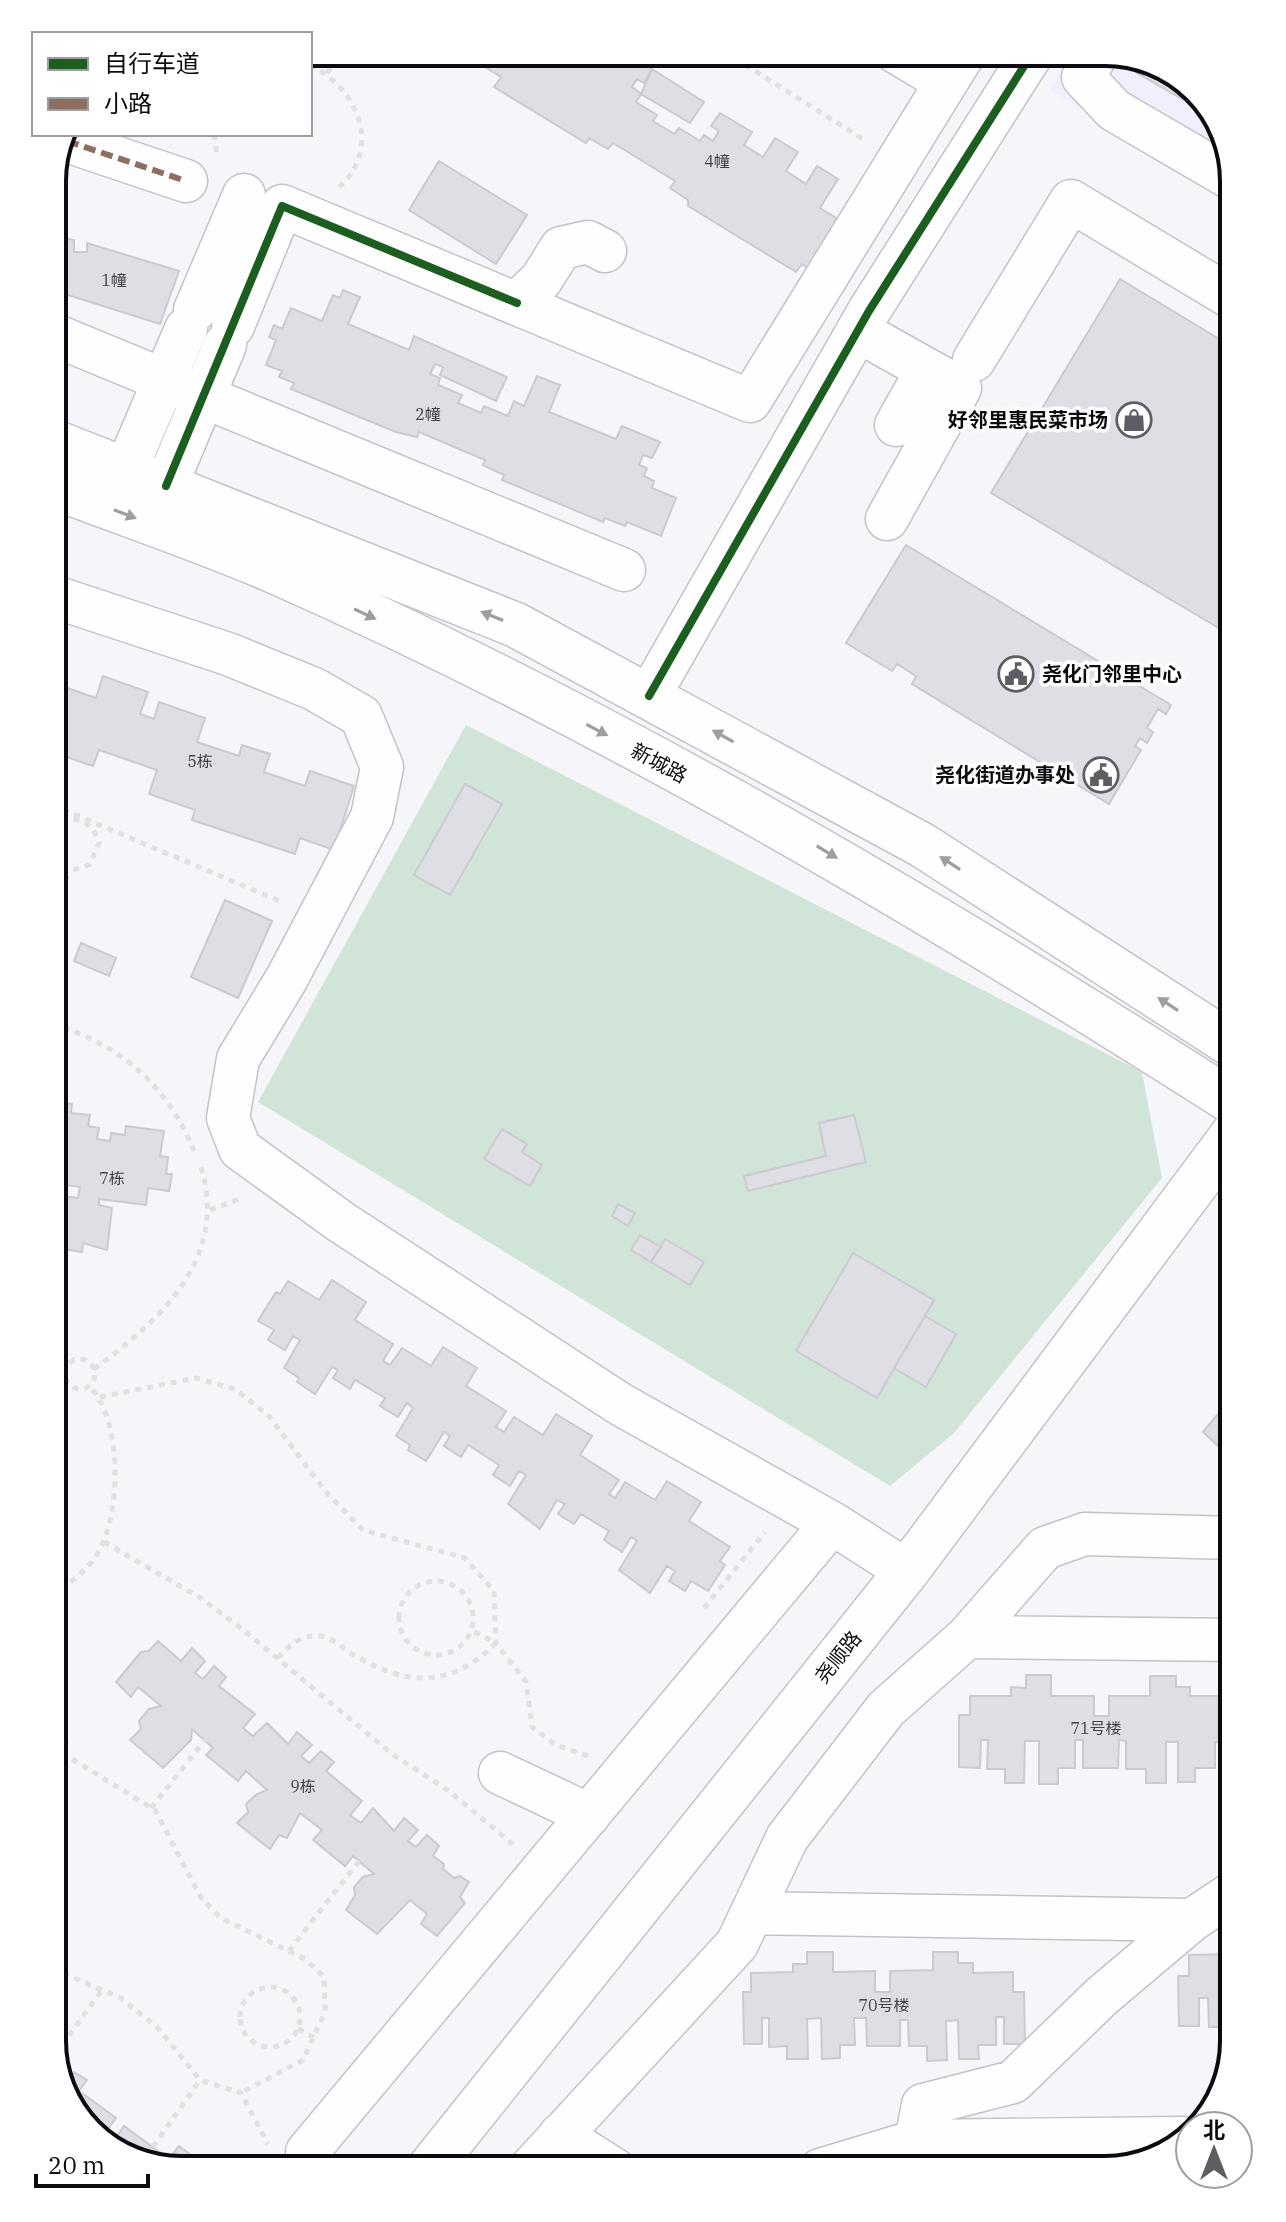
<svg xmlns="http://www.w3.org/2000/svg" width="1286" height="2222" viewBox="0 0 1286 2222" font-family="'IBM Plex Serif','Noto Sans SC',serif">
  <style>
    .built { fill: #f1eefd }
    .green { fill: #d1e4d8 }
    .building { fill: #dfdee4; stroke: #cbcad0; stroke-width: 2 }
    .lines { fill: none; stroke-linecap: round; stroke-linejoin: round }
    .minor-casing { stroke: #c4c2c8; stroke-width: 45 }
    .major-casing { stroke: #c4c2c8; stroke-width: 47 }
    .path { stroke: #e1e1e2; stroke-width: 5; stroke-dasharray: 6 6; stroke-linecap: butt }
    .minor { stroke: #fefefe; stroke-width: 42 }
    .major { stroke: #fefefe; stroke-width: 44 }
    .quiet { stroke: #8d6e63; stroke-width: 6; stroke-dasharray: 12 6; stroke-linecap: butt }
    .cycleway-casing { stroke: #fff; stroke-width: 13 }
    .cycleway { stroke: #1b5e20; stroke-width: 8 }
    .oneway { fill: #9e9d9f }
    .labels { text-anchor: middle; stroke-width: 7; stroke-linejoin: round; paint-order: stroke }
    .number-label { font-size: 16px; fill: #444248 }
    .poi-label { font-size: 20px; font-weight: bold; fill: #0d0b11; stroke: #fff; text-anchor: end }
    .street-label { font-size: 20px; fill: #0d0b11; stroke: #fff }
    .rim { fill: none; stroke: #0d0b11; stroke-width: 4 }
  </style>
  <rect width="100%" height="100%" fill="#f6f5fa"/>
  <!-- built -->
  <path class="built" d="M1073 52H1114L1177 74 1221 125 1234 181V201L1050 90Z"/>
  <!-- green -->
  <path class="green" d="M466 725 1142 1072 1162 1178 954 1433 890 1486 258 1102Z"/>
  <!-- building -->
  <path class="building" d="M469 52H595L612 62 619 52H625L652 69 644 83 637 79 632 87 641 94 636 102 657 115 653 121 674 134 679 128 700 141 704 135 713 141 719 131 711 126 720 113 752 132 744 145 763 157 775 138 798 152 786 171 806 184 817 166 838 179 820 208 846 224 815 273 802 264 796 272 688 206V200L670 188 675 181 613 143 608 149 589 138 586 143 494 87 501 77 467 56Z
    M1129 58 1177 74 1215 118 1125 66Z
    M652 69 704 102 690 123 641 94Z
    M439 161 527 215 496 264 409 210Z
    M52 236 74 240V252H87V243L179 271 160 324 52 290Z
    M1120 279 1234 348V637L991 493Z
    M343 290 360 297 348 324 409 350 414 336 507 377 496 401 440 375 443 367 435 364 430 374 440 378 438 385 462 395 458 403 481 413 484 406 508 416 514 401 524 406 537 376 560 385 549 412 616 439 622 426 660 442 652 458 643 455 639 465 647 468 644 476 654 481 652 488 676 498 661 536 627 522 625 526 605 518 603 522 502 480 504 475 483 465 485 460 419 432 417 437 396 432 291 389 294 383 279 377 282 371 266 365 276 340 269 337 274 325 282 329 291 308 322 321 333 295 340 298Z
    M906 545 1171 705 1166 714 1158 709 1147 728 1153 732 1147 743 1140 738 1135 746 1141 750 1109 804 912 684 916 676 897 664 892 671 846 643Z
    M52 664 62 667 56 684 96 698 103 676 148 692 140 714 154 719 159 702 205 718 197 742 239 756 242 745 270 754 264 772 305 786 310 771 354 786 334 850 300 838 295 854 192 820 195 810 149 794 157 770 99 750 93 766 52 752Z
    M465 784 502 804 450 895 414 875Z
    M225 900 272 921 238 998 191 977Z
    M81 943 116 958 109 976 74 961Z
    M54 1102 72 1104 71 1113 90 1115 88 1126 99 1128 97 1139 110 1141 111 1133 125 1135 126 1126 164 1131 160 1156 168 1157 166 1174H172L169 1191 148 1188 146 1205 99 1199V1205L112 1208 107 1250 83 1243 82 1252 63 1249 64 1242 52 1240 54 1195 78 1198 80 1187 52 1183Z
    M854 1115 866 1162 748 1191 744 1176 826 1156 819 1123Z
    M502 1129 527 1144 522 1152 542 1165 530 1186 484 1159Z
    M618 1204 635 1213 628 1226 612 1216Z
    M640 1235 661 1247 651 1262 631 1250Z
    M665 1239 704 1262 690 1285 651 1262Z
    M853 1253 934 1300 877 1398 796 1351Z
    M332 1280 366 1302 355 1320 393 1344 383 1361 390 1365 402 1348 431 1366 443 1347 477 1368 466 1386 506 1411 496 1427 504 1432 514 1417 543 1435 556 1414 592 1436 580 1455 619 1480 609 1494 615 1498 625 1482 655 1500 667 1481 701 1502 689 1521 730 1547 720 1561 725 1565 708 1591 691 1581 685 1591 669 1581 675 1571 667 1566 650 1593 619 1570 637 1541 631 1537 622 1552 604 1540 609 1531 581 1514 574 1524 558 1514 565 1504 557 1500 540 1529 508 1504 526 1475 519 1471 510 1486 493 1475 499 1465 468 1445 461 1457 444 1446 450 1436 444 1432 426 1461 408 1450 410 1445 396 1436 413 1408 407 1403 398 1417 380 1406 385 1398 355 1380 350 1389 333 1378 338 1370 332 1367 315 1394 297 1382 299 1378 284 1368 300 1340 293 1336 285 1350 268 1340 274 1330 258 1321 276 1292 280 1294 288 1281 319 1300Z
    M925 1316 956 1334 926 1387 894 1368Z
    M1234 1395V1457L1232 1459 1203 1432Z
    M158 1641 181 1661 192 1648 205 1661 195 1673 203 1679 214 1666 226 1677 219 1686 255 1714 243 1728 253 1736 267 1723 288 1744 297 1732 312 1745 301 1756 309 1763 321 1751 334 1762 326 1771 362 1801 350 1815 361 1823 373 1808 394 1831 404 1818 418 1830 408 1841 416 1847 427 1835 439 1846 433 1856 444 1864 443 1869 454 1878 460 1876 469 1882 460 1897 465 1903 437 1936 421 1924 427 1914 410 1900 377 1934 346 1910 355 1895 354 1887 363 1877 374 1874 353 1856 345 1866 313 1840 322 1830 300 1813 287 1838 279 1835 270 1849 237 1823 248 1812 246 1804 257 1794 267 1790 246 1771 238 1781 206 1755 213 1748 192 1729 191 1740 163 1768 130 1740 141 1729 139 1721 149 1709 161 1706 138 1687 131 1697 116 1682 141 1652 149 1651Z
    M1026 1675H1051V1696H1094V1716H1109V1696H1150V1676H1176V1687H1190V1696H1232L1234 1767H1222V1742H1215V1768H1195V1782H1178V1742H1166V1783H1146V1769H1126V1741L1119 1740 1118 1768H1083V1740H1075V1768H1058V1784H1039V1741H1025L1024 1783H1005V1769H987L988 1740H981L980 1768 959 1767V1715H970V1696H1011V1687L1026 1688Z
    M1232 1946 1234 2041 1226 2042 1225 2027H1209L1208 1998H1199V2026H1179L1178 1976H1189V1955L1232 1954Z
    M807 1952H833V1972L875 1971V1992H890V1971L933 1970V1952H958V1963H973V1973L1013 1972V1992H1024L1025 2044H1004V2017H996V2045H978L979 2059H959L958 2020 946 2021 947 2060 927 2061V2046H909L908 2020H900V2046H867L866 2018H854L855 2045H840V2058L822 2059 821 2018 807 2019 808 2059H787V2046L769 2047V2018H762V2044H744L743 1992H751V1973L793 1972V1964H807Z
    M74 2072 87 2080 79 2091 116 2118 106 2132 115 2139 124 2126 169 2159 179 2146 192 2156 184 2167 188 2170H173L109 2148 65 2097 61 2079 65 2083Z"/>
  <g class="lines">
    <defs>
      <path id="minor" d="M896 52 946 82
        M1098 52 1083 77 1114 110 1234 180
        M67 141 186 181
        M517 303 541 280 561 248 588 242 605 251
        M195 310 244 195
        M233 326 282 206 750 401 965 52
        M858 331 960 388 887 519
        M52 334 624 570
        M974 360 1071 201 1234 299
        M896 425 927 370
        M126 470 186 329
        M166 486 225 345
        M52 596 228 654 314 689 361 716 382 767 372 817 287 978 238 1059 228 1118 240 1149 341 1222 620 1404 832 1523 907 1571
        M649 696 869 311 1033 52
        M967 1637 1234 1640
        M500 1773 589 1815
        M752 1913 1192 1920
        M560 2135 615 2170
        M307 2152 832 1523
        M529 2170 737 1944 787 1838 886 1709 967 1637 1045 1548 1085 1534 1234 1538
        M820 2170 916 2141 1183 2138
        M879 2170 916 2141 923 2105 1013 2082 1102 1996 1192 1920 1234 1892"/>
      <path id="major" d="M52 441 516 625 922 845 1234 1046
        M52 486C125 514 200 539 272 570 608 718 925 906 1234 1103
        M428 2170 907 1571 1234 1133"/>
    </defs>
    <!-- minor casing -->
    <use href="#minor" class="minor-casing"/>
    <!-- major casing -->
    <use href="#major" class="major-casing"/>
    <!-- path -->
    <path class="path" d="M725 52 866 141
      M310 65C356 87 384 147 339 187
      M327 73 342 52
      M214 134 217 154
      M52 805 282 902
      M52 860C64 873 76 871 90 864L99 843C92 819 70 811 52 829
      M52 940 68 871
      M52 1024C120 1044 168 1086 194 1151
      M210 1210 242 1198
      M52 1345 74 1360
      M65 1374a15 15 0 1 1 30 0a15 15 0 1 1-30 0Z
      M94 1369C162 1319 230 1257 200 1164
      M100 1397 196 1378 235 1389 269 1416 325 1491 363 1530 465 1558 494 1591 496 1643 526 1682 532 1727 556 1745 588 1756
      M52 1518C66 1485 68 1451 52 1418
      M104 1542 199 1597 241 1628 392 1754 449 1791 515 1846
      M399 1618a37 37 0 1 1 74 0a37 37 0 1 1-74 0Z
      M52 1597C66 1585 83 1574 94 1559 122 1520 124 1421 89 1386
      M704 1608 765 1532
      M278 1658C288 1646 302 1634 319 1636 334 1637 345 1651 357 1657 410 1687 452 1687 496 1643L471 1630
      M62 1753 155 1810 201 1898 221 1918 305 1959 324 1977 325 2012 303 2060 241 2093
      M52 1779 66 1742 59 1691 52 1678
      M151 1808 205 1740
      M289 1951 359 1861
      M52 1969 119 1997 157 2027 200 2080 241 2093 268 2144
      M240 2017a30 30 0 1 1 60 0a30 30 0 1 1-60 0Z
      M298 2029 315 2038
      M55 2055 102 1990
      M153 2147 200 2080"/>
    <!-- minor -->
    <use href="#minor" class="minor"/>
    <!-- major -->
    <use href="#major" class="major"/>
    <!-- quiet -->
    <path class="quiet" d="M67 141 186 181"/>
    <defs>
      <path id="cycleway" d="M166 486 282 206 517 303
        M649 696 869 311 1033 52"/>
    </defs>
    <!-- cycleway casing -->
    <use href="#cycleway" class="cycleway-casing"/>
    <!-- cycleway -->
    <use href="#cycleway" class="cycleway"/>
  </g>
  <!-- one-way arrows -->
  <defs><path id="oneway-solid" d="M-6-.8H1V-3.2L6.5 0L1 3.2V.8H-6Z" transform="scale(2)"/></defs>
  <g class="oneway">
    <use href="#oneway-solid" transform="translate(125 514) rotate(21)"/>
    <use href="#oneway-solid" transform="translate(365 614) rotate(25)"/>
    <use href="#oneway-solid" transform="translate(492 616) rotate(-158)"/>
    <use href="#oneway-solid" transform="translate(597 730) rotate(28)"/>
    <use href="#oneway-solid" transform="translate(723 736) rotate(-151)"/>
    <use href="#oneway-solid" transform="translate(827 852) rotate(31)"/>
    <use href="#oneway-solid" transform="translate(950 863) rotate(-147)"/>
    <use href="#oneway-solid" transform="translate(1168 1004) rotate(-147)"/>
  </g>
  <!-- icons -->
  <defs>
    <symbol id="shop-ring" viewBox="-11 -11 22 22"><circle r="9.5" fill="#fff" stroke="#5f5d63" stroke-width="1.5"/><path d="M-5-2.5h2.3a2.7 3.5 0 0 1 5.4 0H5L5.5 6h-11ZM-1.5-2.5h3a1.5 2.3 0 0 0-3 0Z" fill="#5f5d63"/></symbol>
    <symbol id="civic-ring" viewBox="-11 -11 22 22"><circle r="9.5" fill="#fff" stroke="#5f5d63" stroke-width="1.5"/><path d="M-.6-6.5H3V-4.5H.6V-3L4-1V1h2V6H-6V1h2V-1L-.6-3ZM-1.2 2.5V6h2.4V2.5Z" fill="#5f5d63"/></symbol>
  </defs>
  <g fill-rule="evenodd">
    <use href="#shop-ring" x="1114" y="400" width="40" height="40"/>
    <use href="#civic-ring" x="996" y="654" width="40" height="40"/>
    <use href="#civic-ring" x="1081" y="755" width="40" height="40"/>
  </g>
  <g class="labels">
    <!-- number labels -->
    <g class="number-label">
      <text x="717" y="167">4幢</text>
      <text x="114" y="286">1幢</text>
      <text x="428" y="420">2幢</text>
      <text x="200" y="767">5栋</text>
      <text x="112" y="1184">7栋</text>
      <text x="1096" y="1734">71号楼</text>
      <text x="303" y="1792">9栋</text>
      <text x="884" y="2011">70号楼</text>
    </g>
    <!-- poi labels -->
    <g class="poi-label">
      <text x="1108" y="427">好邻里惠民菜市场</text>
      <text x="1042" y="681" text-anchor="start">尧化门邻里中心</text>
      <text x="1075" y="782">尧化街道办事处</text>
    </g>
    <!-- street labels -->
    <g class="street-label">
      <text transform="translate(659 763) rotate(28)" y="7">新城路</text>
      <text transform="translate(838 1657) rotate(-51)" y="7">尧顺路</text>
    </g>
  </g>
  <!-- crop -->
  <path d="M0 0H1286V2222H0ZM181 66H1105A115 115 0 0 1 1220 181V2041A115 115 0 0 1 1105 2156H181A115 115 0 0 1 66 2041V181A115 115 0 0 1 181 66Z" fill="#fff" fill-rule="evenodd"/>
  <path class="rim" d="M181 66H1105A115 115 0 0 1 1220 181V2041A115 115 0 0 1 1105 2156H181A115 115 0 0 1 66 2041V181A115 115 0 0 1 181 66Z"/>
  <!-- legend -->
  <rect x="32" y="32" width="280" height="104" fill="#ffffff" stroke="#9e9da0" stroke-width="2"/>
  <rect x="48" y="58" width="40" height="12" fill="#1b5e20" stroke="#9e9da0" stroke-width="2"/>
  <text x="104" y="72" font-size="24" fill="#0d0b11">自行车道</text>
  <rect x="48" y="98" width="40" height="12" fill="#8d6e63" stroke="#9e9da0" stroke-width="2"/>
  <text x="104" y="112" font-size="24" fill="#0d0b11">小路</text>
  <!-- north arrow -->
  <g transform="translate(1214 2150)"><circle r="38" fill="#ffffff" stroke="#9e9da0" stroke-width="2"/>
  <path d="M0-6L14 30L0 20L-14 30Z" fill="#5f5d63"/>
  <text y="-12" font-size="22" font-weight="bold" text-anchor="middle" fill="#0d0b11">北</text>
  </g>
  <!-- scale -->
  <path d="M36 2174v12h112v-12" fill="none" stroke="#0d0b11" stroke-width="4"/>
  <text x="48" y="2174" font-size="24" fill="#0d0b11" stroke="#ffffff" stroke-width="6" paint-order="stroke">20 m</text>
</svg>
